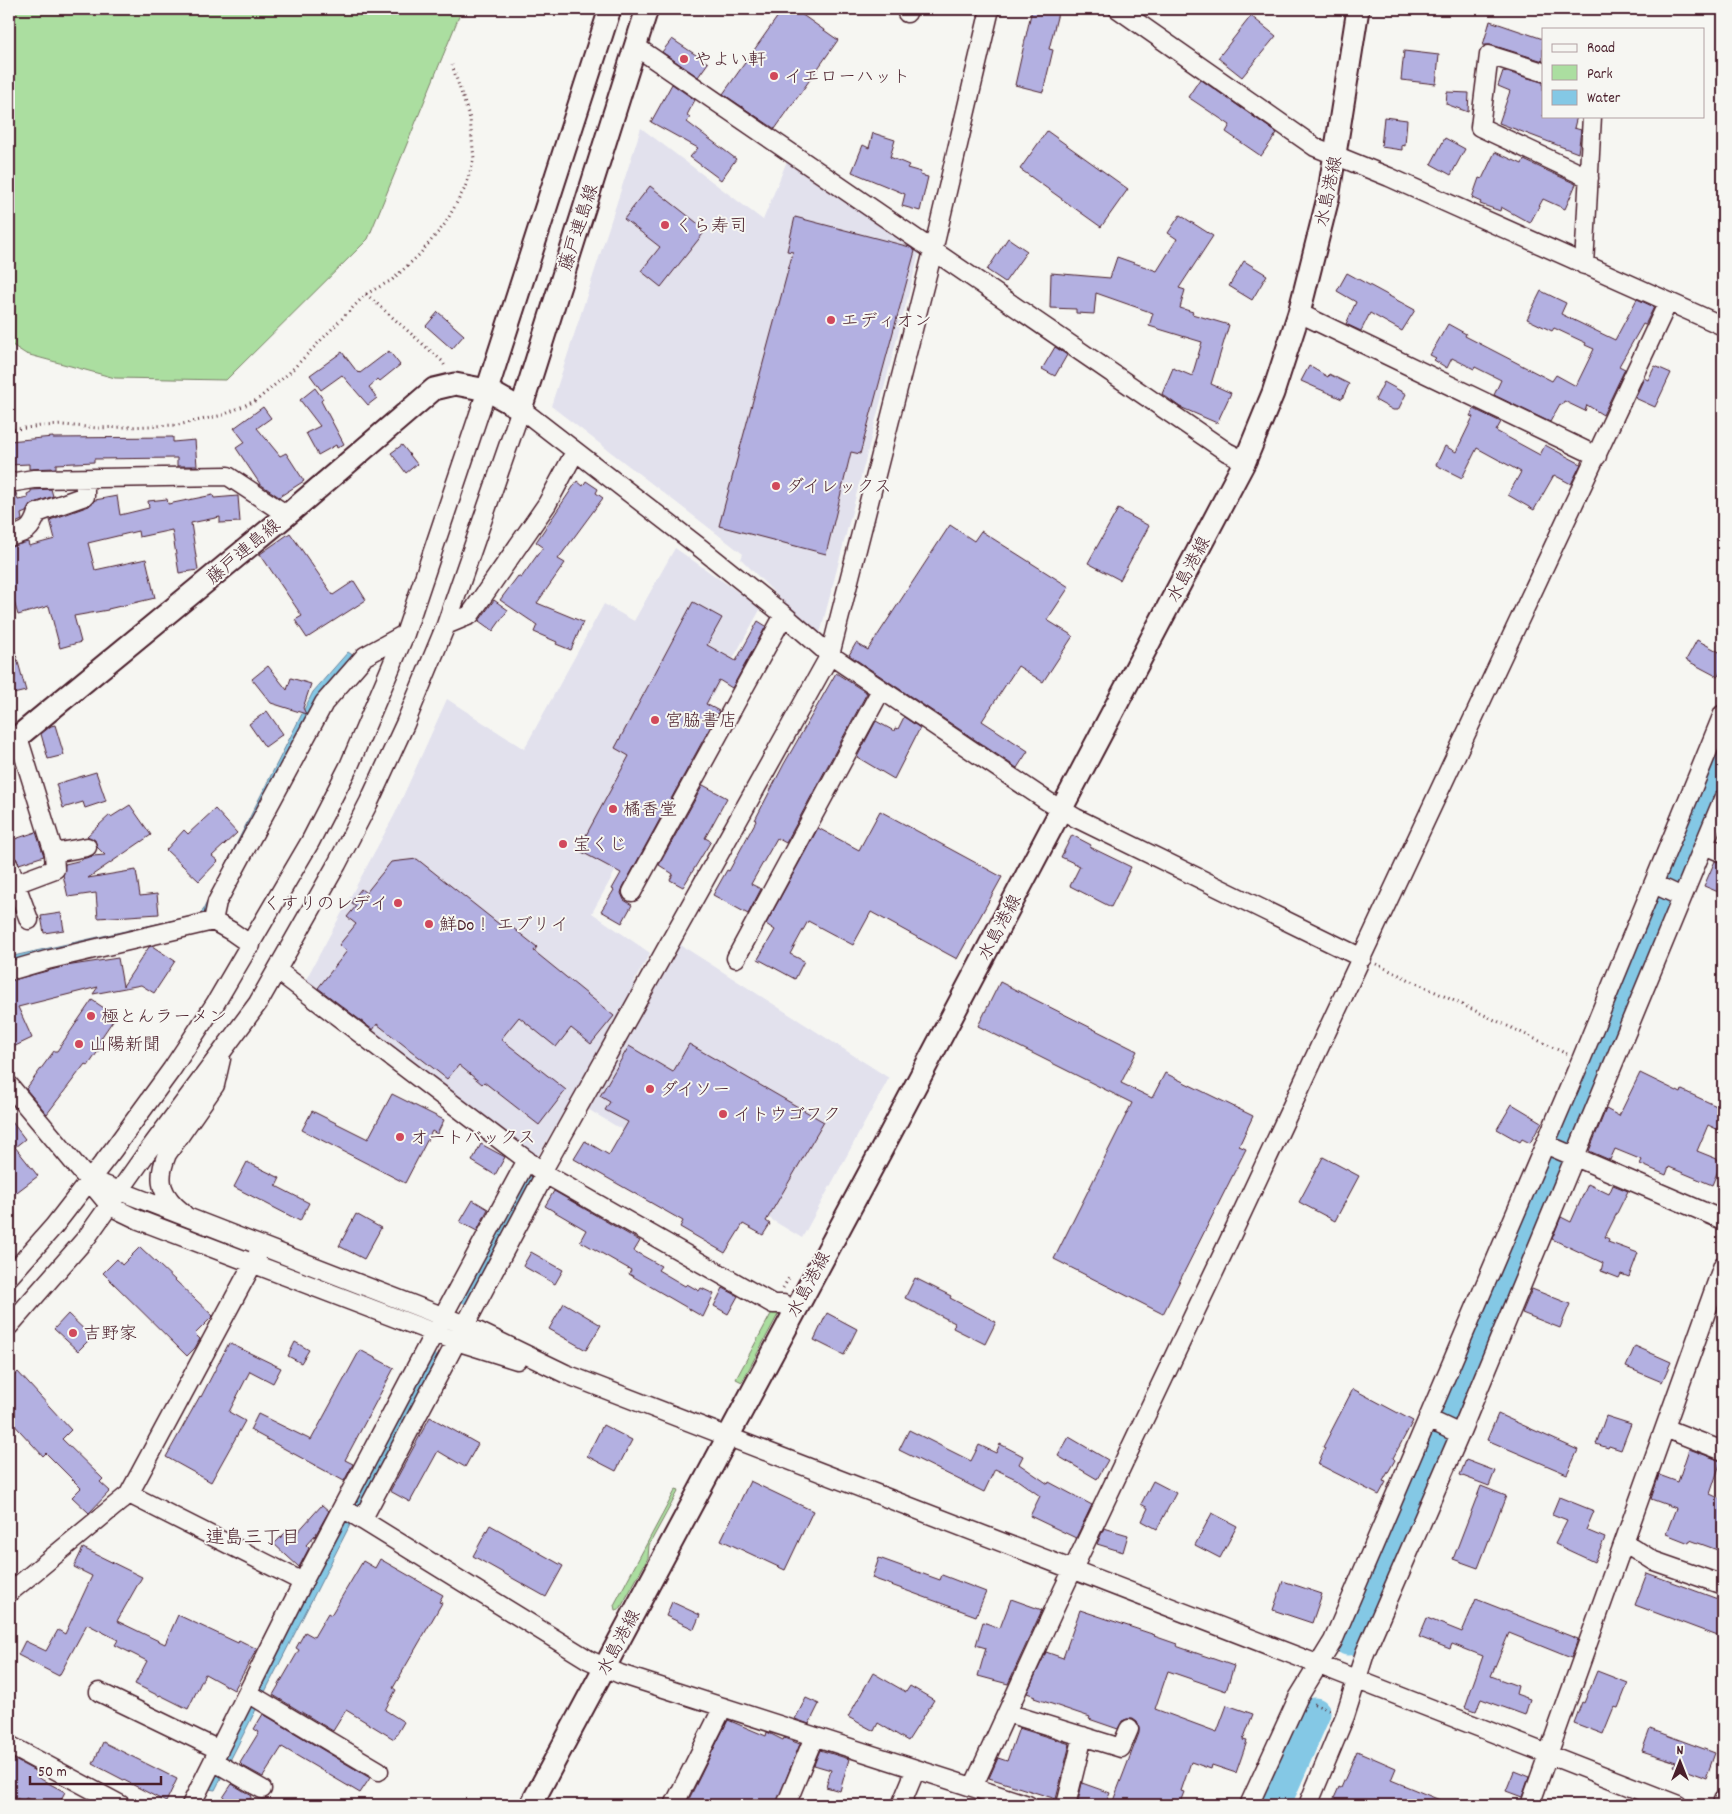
<svg xmlns="http://www.w3.org/2000/svg" width="1732" height="1814" viewBox="0 0 1732 1814" font-family="Dekko,'Klee One',sans-serif">
  <style>
    .built { fill: #e2e1ed }
    .green { fill: #abdea0; stroke: #7a7e66 }
    .water { fill: #84c8e5; stroke: #6d849b }
    .pier { fill: #f6f6f2 }
    .lines { fill: none; stroke-linecap: round; stroke-linejoin: round }
    .stream { stroke: #6d849b; stroke-width: 5 }
    .river { stroke: #84c8e5; stroke-width: 31 }
    .building { fill: #b3b0e1; stroke: #4a1f2b }
    .minor-casing { stroke: #4a1f2b; stroke-width: 21 }
    .major-casing { stroke: #4a1f2b; stroke-width: 25 }
    .path { stroke: #4a1f2b; stroke-width: 3; stroke-dasharray: 1 4; stroke-linecap: butt }
    .minor { stroke: #f6f6f2; stroke-width: 18 }
    .major { stroke: #f6f6f2; stroke-width: 21 }
    .poi-dot { fill: #d1495b; stroke: #f6f6f2; stroke-width: 2 }
    .labels { text-anchor: middle; stroke-width: 4; stroke-linejoin: round; paint-order: stroke }
    .poi-label { font-size: 18px; fill: #4a1f2b; stroke: #f6f6f2; text-anchor: start }
    .street-label { font-size: 18px; fill: #4a1f2b; stroke: #f6f6f2 }
    .neighbourhood-label { font-size: 19px; fill: #4a1f2b; stroke: #f6f6f2 }
  </style>
  <rect width="100%" height="100%" fill="#f6f6f2"/>
  <filter id="ink" filterUnits="userSpaceOnUse"><feTurbulence type="fractalNoise" baseFrequency=".02" numOctaves="2"/><feDisplacementMap in="SourceGraphic" scale="10" xChannelSelector="R" yChannelSelector="G"/><feConvolveMatrix kernelMatrix="1 2 1 2 8 2 1 2 1" color-interpolation-filters="sRGB"/></filter>
  <g filter="url(#ink)">
    <!-- built -->
    <path class="built" d="M641 128 763 220 789 156 920 250 819 638 741 559 743 554 551 406Z
      M675 548 761 608 592 913 650 953 634 982 649 990 676 942 889 1078 802 1238 571 1099 535 1161 304 983 395 814 447 699 524 749 604 604 634 621Z"/>
    <!-- green -->
    <path class="green" d="M9 9H466L460 14 368 239 226 380 115 378 26 354 9 343Z
      M781 1309 742 1382 736 1379 771 1314Z
      M676 1489 679 1490 649 1545 648 1558 620 1609 615 1610 614 1605Z"/>
    <!-- water -->
    <path class="water" d="M348 652 354 656 206 920 9 967V957L201 914 313 692Z
      M529 1175 534 1178 437 1357 358 1510 351 1506Z
      M345 1517 352 1521 215 1790 208 1789Z"/>
    <!-- pier -->
    <path class="pier" d="M459 1301 467 1305 439 1357 431 1352Z"/>
    <g class="lines">
      <!-- stream -->
      <path class="stream" d="M1620 1026 1723 774
        M1357 1644 1456 1418 1553 1186
        M1287 1805 1326 1717"/>
      <!-- river -->
      <path class="river" d="M1348 1640 1477 1346 1709 786 1723 747
        M1275 1805 1315 1713"/>
    </g>
    <!-- building -->
    <path class="building" d="M783 9H794L838 40 775 129 723 94Z
      M1032 9H1059L1049 49 1053 50 1043 92 1015 85Z
      M1251 16 1276 36 1242 77 1218 58Z
      M1490 21 1543 39V61L1492 45H1483Z
      M672 39 708 63 698 77 662 52Z
      M1404 51 1439 55 1436 84 1401 80Z
      M1503 71 1543 82V116H1577L1574 128 1581 130 1578 153 1499 123 1510 91 1498 86Z
      M1200 79 1277 133 1261 156 1226 132 1230 125 1188 97Z
      M672 84 695 100 687 115 690 117 687 122 736 159 721 180 690 157 698 148 651 122Z
      M1447 92 1469 93 1468 112 1446 104Z
      M1384 117 1407 120 1405 146 1402 145V150L1381 147Z
      M1047 131 1128 189 1101 227 1020 169Z
      M873 133 895 140 890 157 909 165 907 168 921 172 920 175 928 177 920 211 902 206 905 194 852 172 863 145 869 148Z
      M1445 138 1465 149 1451 175 1431 164Z
      M1495 152 1522 164 1524 160 1576 184 1565 209 1543 199 1530 223 1501 207 1500 211 1480 204 1481 202 1472 198 1479 178 1482 179Z
      M650 186 706 230 661 287 641 271 660 247 624 219Z
      M1180 215 1213 236 1179 288 1185 290 1180 308 1193 312 1192 314 1229 325 1211 384 1231 393 1217 423 1180 407 1162 394 1173 368 1192 376 1202 342 1149 326 1153 313 1096 293 1094 314 1076 313V309L1050 308 1051 273 1110 278 1117 257 1157 271 1177 239 1168 233Z
      M795 217 910 247 915 251 860 454 851 452 826 554 719 526 793 252 787 251Z
      M1008 238 1027 251 1005 282 987 270Z
      M1244 261 1267 275 1252 300 1229 286Z
      M1347 273 1415 310 1402 331 1370 313 1361 331 1346 324 1356 302 1337 291Z
      M1541 291 1566 303 1561 314 1615 340 1637 299 1654 307 1645 325 1643 324 1619 366 1625 369 1603 415 1587 405 1585 411 1564 401 1562 405 1560 404 1550 422 1494 395 1501 380 1475 367 1474 369 1452 358 1447 368 1434 360 1436 358 1430 355 1448 324 1466 334 1465 336 1552 381 1556 375 1576 386 1594 349 1585 345 1586 343 1554 328 1552 331 1527 319Z
      M438 312 464 335 452 349 426 326Z
      M1055 347 1067 355 1055 376 1042 369Z
      M389 351 400 365 380 381 378 379 369 387 377 398 368 405 342 375 321 390 310 375 342 352 358 373 359 372 360 373Z
      M1309 366 1328 377 1329 374 1349 384 1342 399 1301 381Z
      M1655 366 1671 373 1655 407 1635 398 1644 378 1648 380Z
      M1384 382 1406 394 1398 410H1393L1375 400Z
      M315 388 323 399 321 401 344 444 337 448 336 445 318 455 306 433 320 426 300 400Z
      M263 407 271 418 257 428 280 456 286 453 304 481 279 497 260 484 236 448 245 442 234 428Z
      M1474 409 1501 422 1496 431 1540 455 1545 445 1581 464 1571 484 1554 475 1534 510 1508 495 1521 472 1477 448 1462 478 1436 465 1445 446 1456 452 1473 417 1470 416Z
      M53 437V438L173 437V442L195 440 197 466H177V458L94 459V462L56 464V468L29 469V464L9 465V441Z
      M402 445 417 464 406 473 391 453Z
      M577 481 583 486 586 481 598 489 596 493 603 498 558 559 565 563 537 603 583 622 571 650 556 644 557 642 534 632 537 625 500 600 518 576 521 578 543 547 536 542Z
      M51 489 53 496 30 505 26 512 21 514 22 520 9 526V493H16L18 500 28 498 27 494 31 492V490Z
      M213 495 214 498 238 496 240 522 220 523V517L191 523 198 570 179 573 172 530 139 537 138 531 88 543 95 570 146 559 155 598 108 609V610L74 616 81 642 60 648 49 606 18 615 9 585V547L28 542 29 546 55 539 50 520 89 506 95 500 117 496 120 515 149 508 148 501 167 499 168 504Z
      M1118 509 1149 526 1120 580 1088 563Z
      M950 525 974 541 981 531 1069 587 1047 620 1073 636 1043 682 1018 666 982 721 1028 751 1017 768 849 655 856 643 868 650Z
      M290 533 333 595 354 581 366 600 307 638 295 620 302 616 260 554Z
      M494 600 508 610 493 631 479 621Z
      M693 602 722 618 707 645 736 661 758 621 766 626 732 688 719 680 706 704 719 711 623 887 621 893 624 900 632 905 622 923 601 911 614 890 612 889 621 873 578 850 629 756 615 748Z
      M1697 640 1723 654V666L1718 677 1686 660Z
      M9 644H13L26 691 9 695Z
      M268 666 287 690 291 678 311 684 303 708 306 714 271 703 252 679Z
      M836 673 867 693 786 843 777 838 751 884 761 889 748 914 713 895 727 870 729 871 756 821 755 820 784 764Z
      M267 711 283 734 265 747 249 724Z
      M904 717 920 728 894 779 857 757 876 721 894 731 895 728 898 729Z
      M55 725 64 755 48 759 41 734 51 726Z
      M96 772 106 801 85 808 83 802 63 808 56 784Z
      M703 785 727 798 705 838 711 841 683 887 670 880 673 874 659 865Z
      M130 805 151 835 88 878 136 870 140 896 157 894 159 914 98 918 96 893 68 897 63 875 65 864 82 860V859L93 856 105 855 97 847 95 840 87 836 110 815 111 817Z
      M215 809 237 833 212 856 218 861 199 881 166 850 184 830 188 834Z
      M880 811 1002 877 957 959 871 912 853 945 808 921 790 954 804 961 795 979 758 959 775 930 766 924 818 828 859 850Z
      M36 832 44 856 19 864 16 858 11 856 9 841Z
      M1072 835 1091 845 1090 847 1131 867 1111 907 1070 886 1080 866 1061 857Z
      M417 859 504 928 508 924 537 947 534 951 614 1016 591 1044 571 1028 556 1047 519 1017 501 1039 566 1090 539 1125 484 1082 482 1084 459 1065 447 1079 377 1024 373 1030 318 988 347 951 339 945 356 924 347 917 356 906 351 902 361 889 366 893 391 862Z
      M1715 861 1723 863V894L1704 886Z
      M61 913 64 930 44 933 41 916Z
      M152 946 175 961 154 993 141 985 93 994 98 987 18 1007 32 1038 9 1049V981L66 966 118 958 123 986 149 947Z
      M1000 982 1137 1051 1121 1083 1152 1098 1165 1073 1253 1116 1239 1146 1246 1149 1163 1314 1054 1259 1132 1103 978 1026Z
      M92 1000 116 1016 99 1041 103 1044 88 1066 85 1064 47 1114 26 1089 54 1051H57Z
      M689 1044 824 1122 766 1221 770 1224 763 1235 743 1224 725 1253 680 1227 683 1221 574 1159 585 1141 609 1155 628 1122 605 1110 610 1102 600 1096 629 1046 673 1072Z
      M1640 1073 1681 1093 1682 1090 1723 1109V1132L1708 1125 1697 1151 1722 1161 1712 1185 1669 1167 1666 1175 1640 1164 1642 1160 1615 1149 1610 1160 1589 1151 1606 1109 1619 1116Z
      M392 1094 444 1120 437 1134 432 1131 405 1183 302 1130 312 1111 368 1139Z
      M1512 1104 1542 1122 1530 1143 1522 1139 1520 1142 1497 1129Z
      M9 1118 25 1139 15 1147 38 1176 9 1198Z
      M481 1144 505 1157 495 1175 472 1161Z
      M1323 1157 1359 1176 1335 1221 1299 1202Z
      M247 1162 280 1178 276 1186 309 1203 300 1221 234 1187Z
      M1588 1184 1609 1194 1613 1185 1628 1191 1605 1237 1609 1239 1608 1242 1638 1253 1629 1277 1621 1274 1619 1278 1601 1271 1603 1263 1552 1239 1561 1217 1571 1222Z
      M554 1191 640 1241 634 1251 661 1266 658 1270 685 1286 687 1284 699 1291 701 1288 714 1294 703 1317 629 1274 631 1270 580 1241 586 1230 545 1206Z
      M473 1200 488 1209 477 1231 460 1222Z
      M356 1214 381 1228 364 1259 339 1246Z
      M140 1247 213 1316 195 1334 200 1339 195 1348 187 1356 103 1273 117 1259 122 1265Z
      M531 1252 563 1270 555 1284 523 1266Z
      M915 1278 951 1296 950 1298 996 1322 985 1344 953 1328 955 1323 905 1298Z
      M723 1288 738 1296 728 1314 714 1306Z
      M1532 1289 1570 1304 1560 1328 1522 1313Z
      M564 1303 601 1325 586 1350 549 1329Z
      M827 1313 857 1329 844 1355 814 1340Z
      M68 1314 92 1337 78 1351 54 1329Z
      M295 1342 309 1350 301 1363 288 1356Z
      M229 1343 281 1368 273 1383 250 1371 229 1412 245 1421 211 1482 166 1457 200 1396 201 1397Z
      M1635 1346 1671 1362 1662 1382 1626 1367Z
      M360 1350 394 1368 345 1460 353 1464 344 1481 250 1430 258 1414 311 1440Z
      M18 1372 71 1430 62 1439 103 1479 100 1482 110 1491 89 1513 72 1497 81 1488 46 1453 43 1456 9 1419V1381Z
      M1353 1389 1413 1421 1393 1458 1395 1460 1383 1481 1386 1482 1379 1495 1318 1464 1325 1448 1323 1447Z
      M1498 1414 1578 1450 1567 1474 1487 1440Z
      M1606 1416 1631 1424 1621 1450 1609 1446 1608 1448 1596 1444Z
      M430 1417 478 1444 465 1467 438 1451 410 1502 390 1491Z
      M603 1425 632 1440 616 1471 587 1456Z
      M909 1430 971 1461 979 1445 996 1453 1000 1444 1023 1456 1019 1464 1048 1484 1049 1482 1092 1505 1076 1538 1030 1516 1040 1496 1016 1479 995 1469 984 1492 899 1450Z
      M1069 1437 1108 1460 1097 1479 1058 1456Z
      M1689 1449 1721 1461 1710 1494 1723 1500V1552L1690 1540 1689 1543 1666 1534 1676 1508 1651 1499 1659 1475 1678 1482Z
      M1466 1460 1495 1471 1489 1486 1460 1475Z
      M750 1481 813 1511 785 1570 721 1540Z
      M1153 1481 1176 1493 1157 1529 1142 1521 1148 1508 1141 1504Z
      M1481 1486 1506 1496 1478 1568 1453 1559Z
      M1559 1497 1594 1511 1586 1530 1605 1538 1594 1562 1555 1544 1567 1520 1552 1514Z
      M322 1505 329 1511 316 1534 306 1545 309 1548 299 1567 274 1544 289 1529 295 1535Z
      M1212 1513 1237 1526 1220 1558 1195 1545Z
      M490 1525 563 1566 546 1597 473 1556Z
      M1104 1528 1128 1535 1123 1552 1097 1544Z
      M83 1548 142 1577 117 1621 165 1644 178 1615 238 1643 239 1640 257 1649 234 1690 205 1674 188 1709 160 1695 159 1696 135 1684 147 1661 115 1645 118 1640 87 1624 59 1676 18 1655 25 1641 46 1651 58 1630 65 1634 92 1576 74 1567Z
      M879 1558 940 1580 942 1575 986 1592 976 1616 872 1578Z
      M380 1559 443 1595 439 1602 442 1603 393 1688 396 1690 385 1710 404 1722 394 1739 346 1710 333 1731 273 1695 299 1650 296 1648 305 1632 314 1637 328 1613 331 1615 363 1561 375 1568Z
      M1647 1573 1723 1601V1638L1635 1605Z
      M1283 1581 1322 1594 1312 1623 1273 1610Z
      M1011 1599 1042 1610 1008 1684 978 1676 986 1648 976 1645 983 1622 1000 1628Z
      M1476 1599 1578 1639 1571 1658 1509 1633 1491 1676 1518 1686 1516 1694 1530 1699 1525 1715 1481 1699 1476 1711 1465 1707 1483 1656 1452 1644 1450 1649 1419 1637 1427 1618 1462 1632Z
      M672 1602 700 1615 694 1629 666 1616Z
      M1080 1610 1155 1635 1154 1636 1177 1644 1176 1646 1234 1666 1226 1691 1168 1671 1155 1709 1217 1732 1227 1705 1253 1714 1243 1740 1247 1741 1236 1773 1212 1765 1211 1769 1191 1762 1181 1791 1184 1792 1179 1805H1126L1113 1801 1139 1733V1727L1137 1722 1133 1719H1127L1122 1721 1118 1729 1089 1719 1090 1717 1034 1698 1035 1696 1027 1693 1046 1652 1063 1658Z
      M1597 1671 1628 1683 1618 1708 1614 1707 1603 1734 1574 1723 1582 1702 1584 1703Z
      M873 1673 906 1692 910 1686 934 1700 908 1741 878 1723 874 1731 848 1717Z
      M806 1698 819 1704 809 1724 795 1719Z
      M263 1714 370 1778 360 1793 282 1747 263 1777 243 1766 240 1763 259 1732 254 1729Z
      M728 1720 766 1736 767 1732 783 1740 784 1738 800 1744 776 1805H686Z
      M1019 1728 1070 1744 1056 1799 989 1778 998 1758 1007 1761Z
      M1650 1729 1715 1753 1706 1778 1674 1766 1676 1762 1642 1751Z
      M103 1742 177 1779 166 1802 93 1764Z
      M820 1750 849 1759 840 1791 826 1787 831 1770 814 1765Z
      M1357 1751 1396 1768 1391 1780 1452 1805H1331L1339 1787 1341 1788Z
      M9 1757 39 1773 37 1777 65 1792 58 1805H41L26 1798 24 1802 9 1794Z
      M1514 1771 1529 1777 1522 1797 1506 1791Z
      M1082 1783 1110 1793 1105 1805H1086L1078 1802Z
      M232 1784 252 1796 246 1805H218Z"/>
    <g class="lines">
      <defs>
        <path id="minor" d="M1118 9 1315 147 1389 177 1723 326
          M907 13 908 9
          M635 46 1227 452 1245 461
          M1543 72 1489 55 1480 127 1589 178
          M1584 265 1592 116
          M1299 313 1597 456
          M9 483 34 479 228 476 287 515
          M9 537C26 532 31 531 37 513L85 496V479
          M446 625 470 615 547 504 575 452
          M18 737 54 853
          M1704 845 1723 853
          M9 866 29 920
          M15 884 55 869 54 853 87 847
          M1654 884 1682 897
          M632 892 784 615
          M213 921 217 902 324 703 365 656 405 634
          M736 958 881 690
          M9 971 47 960 213 921 231 931 251 945
          M278 971 545 1174 773 1304H783L794 1310
          M9 1085 110 1206 139 1220 456 1341 517 1360
          M1545 1144 1723 1220
          M542 1172 830 655 933 251 990 9
          M89 1179 465 1325 566 1374 1317 1664 1678 1805
          M183 1213C161 1195 156 1181 167 1154L215 1085 221 1059
          M9 1277 54 1226 113 1150 172 1069 215 1004 310 842 349 766 405 634 487 390
          M9 1326 87 1237 145 1155 258 1003 337 864 369 802 405 724 446 625 521 409 698 546 784 615 830 655 1047 801 1076 818 1362 958
          M1428 1419 1460 1434
          M1665 1428 1723 1451
          M129 1494 303 1582
          M343 1508 589 1660 620 1674 1028 1805
          M362 1520 545 1174
          M1624 1542 1654 1561 1723 1585
          M9 1593 129 1494 258 1254
          M99 1692 219 1750
          M248 1693 379 1771
          M1007 1713 1121 1748 1129 1729
          M9 1745 121 1805
          M213 1761 262 1789
          M973 1787 1063 1590 1225 1249 1668 302
          M191 1805 303 1582 443 1316 527 1160
          M674 1805 723 1707
          M786 1805 814 1737
          M901 1805 916 1769
          M1066 1805 1083 1736
          M1249 1805 1298 1698 1333 1641 1581 1060 1723 714
          M1308 1805 1345 1716 1365 1653 1460 1434 1723 799
          M1530 1805 1723 1265
          M1722 1805 1723 1800"/>
        <path id="major" d="M487 390 610 9
          M9 744 287 515 434 389 455 384 487 390 521 409 647 9
          M531 1805 890 1134 1245 461 1273 393 1299 313 1328 198 1358 9"/>
      </defs>
      <!-- minor casing -->
      <use href="#minor" class="minor-casing"/>
      <!-- major casing -->
      <use href="#major" class="major-casing"/>
      <!-- path -->
      <path class="path" d="M366 294 442 361 446 368
        M9 430 41 426 63 425 98 428 178 425 223 415 257 400 289 373 366 294 392 280 419 255 445 224 465 188 474 159 470 119 452 65
        M1376 964 1567 1054
        M783 1288 790 1276
        M1314 1704 1330 1710"/>
      <!-- minor -->
      <use href="#minor" class="minor"/>
      <!-- major -->
      <use href="#major" class="major"/>
    </g>
  </g>
  <!-- markers -->
  <g class="poi-dot">
    <circle cx="684" cy="59" r="5"/>
    <circle cx="774" cy="76" r="5"/>
    <circle cx="665" cy="225" r="5"/>
    <circle cx="831" cy="320" r="5"/>
    <circle cx="776" cy="486" r="5"/>
    <circle cx="655" cy="720" r="5"/>
    <circle cx="613" cy="809" r="5"/>
    <circle cx="563" cy="844" r="5"/>
    <circle cx="398" cy="903" r="5"/>
    <circle cx="429" cy="924" r="5"/>
    <circle cx="91" cy="1016" r="5"/>
    <circle cx="79" cy="1044" r="5"/>
    <circle cx="650" cy="1089" r="5"/>
    <circle cx="723" cy="1114" r="5"/>
    <circle cx="400" cy="1137" r="5"/>
    <circle cx="73" cy="1333" r="5"/>
  </g>
  <g class="labels">
    <!-- poi labels -->
    <g class="poi-label">
      <text x="694" y="65">やよい軒</text>
      <text x="784" y="82">イエローハット</text>
      <text x="675" y="231">くら寿司</text>
      <text x="841" y="326">エディオン</text>
      <text x="786" y="492">ダイレックス</text>
      <text x="665" y="726">宮脇書店</text>
      <text x="623" y="815">橘香堂</text>
      <text x="573" y="850">宝くじ</text>
      <text x="388" y="909" text-anchor="end">くすりのレデイ</text>
      <text x="439" y="930">鮮Do！ エブリイ</text>
      <text x="101" y="1022">極とんラーメン</text>
      <text x="89" y="1050">山陽新聞</text>
      <text x="660" y="1095">ダイソー</text>
      <text x="733" y="1120">イトウゴフク</text>
      <text x="410" y="1143">オートバックス</text>
      <text x="83" y="1339">吉野家</text>
    </g>
    <!-- street labels -->
    <g class="street-label">
      <text transform="translate(1328 191) rotate(-78)" y="6">水島港線</text>
      <text transform="translate(578 227) rotate(-72)" y="6">藤戸連島線</text>
      <text transform="translate(243 551) rotate(-40)" y="6">藤戸連島線</text>
      <text transform="translate(1188 569) rotate(-62)" y="6">水島港線</text>
      <text transform="translate(999 927) rotate(-62)" y="6">水島港線</text>
      <text transform="translate(808 1284) rotate(-62)" y="6">水島港線</text>
      <text transform="translate(618 1642) rotate(-62)" y="6">水島港線</text>
    </g>
    <!-- neighbourhood labels -->
    <g class="neighbourhood-label">
      <text x="253" y="1543">連島三丁目</text>
    </g>
  </g>
  <!-- margin -->
  <rect width="1732" height="1814" fill="none" stroke="#f6f6f2" stroke-width="30"/>
  <rect x="15" y="15" width="1702" height="1784" fill="none" stroke="#4a1f2b" stroke-width="2" filter="url(#ink)"/>
  <!-- legend -->
  <rect x="1542" y="28" width="162" height="90" fill="#f6f6f2" stroke="#b1a0a2"/>
  <rect x="1552" y="44" width="25" height="8" fill="#f6f6f2" stroke="#b1a0a2"/>
  <text x="1587" y="52" font-size="15" fill="#4a1f2b">Road</text>
  <rect x="1552" y="65" width="25" height="15" fill="#abdea0" stroke="#b1a0a2"/>
  <text x="1587" y="78" font-size="15" fill="#4a1f2b">Park</text>
  <rect x="1552" y="90" width="25" height="15" fill="#84c8e5" stroke="#b1a0a2"/>
  <text x="1587" y="102" font-size="15" fill="#4a1f2b">Water</text>
  <!-- north arrow -->
  <g transform="translate(1680 1762)" stroke="#f6f6f2" stroke-width="4" paint-order="stroke">
  <path d="M0-4L9 19L0 12L-9 19Z" fill="#4a1f2b"/>
  <text y="-8" font-size="14" font-weight="bold" text-anchor="middle" fill="#4a1f2b">N</text>
  </g>
  <!-- scale -->
  <path d="M30 1776v8h131v-8" fill="none" stroke="#4a1f2b" stroke-width="2.5"/>
  <text x="38" y="1776" font-size="15" fill="#4a1f2b" stroke="#f6f6f2" stroke-width="4" paint-order="stroke">50 m</text>
</svg>
